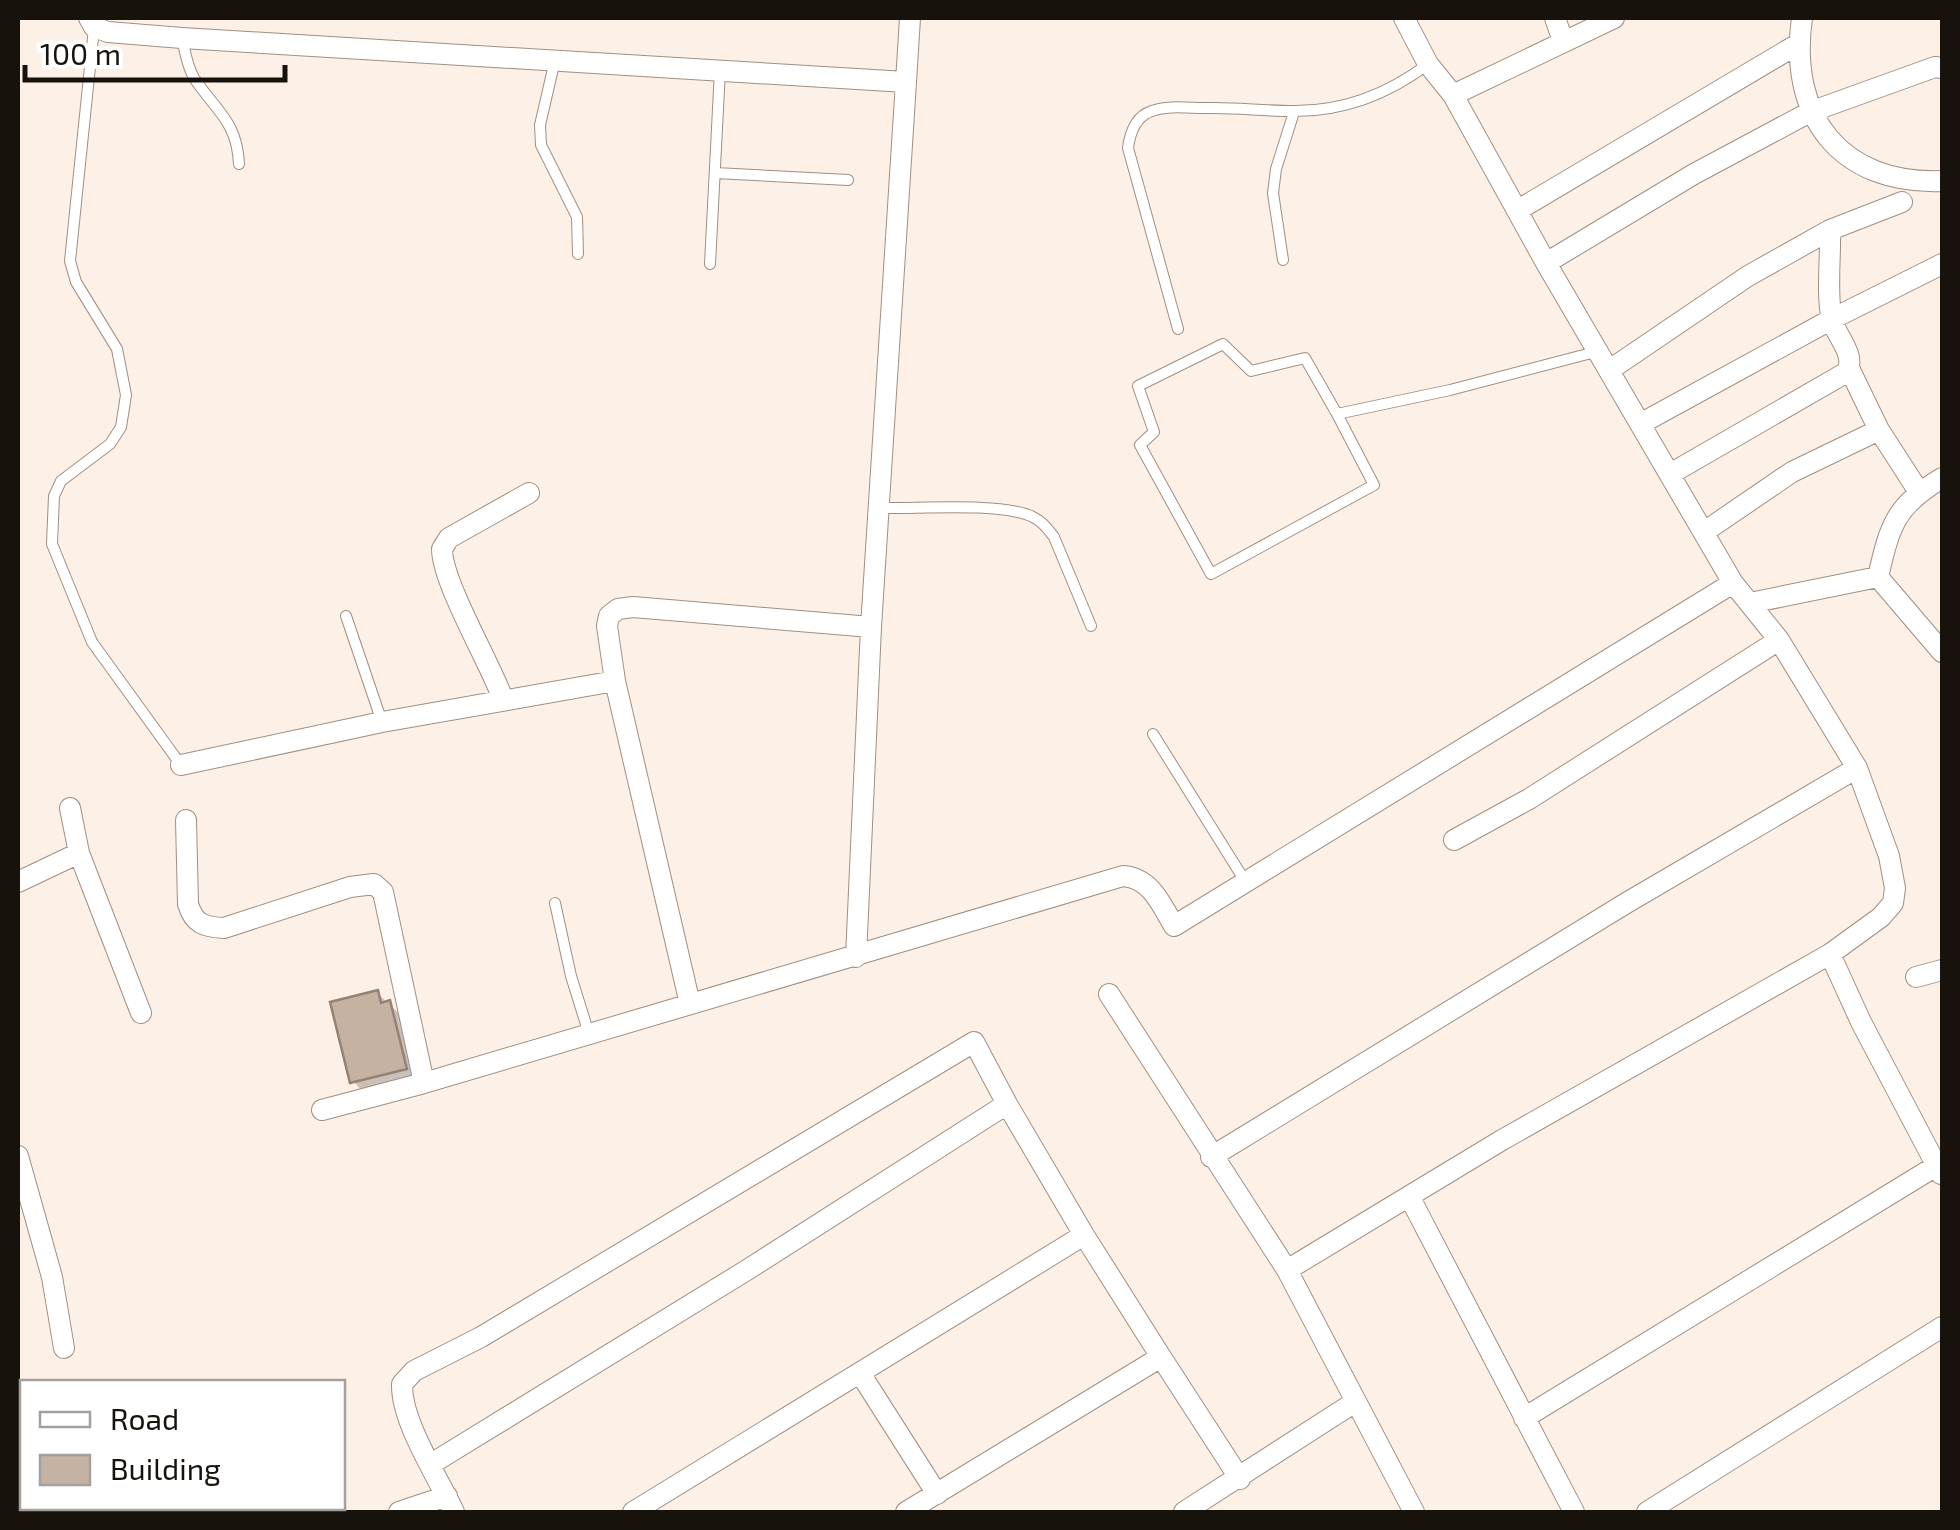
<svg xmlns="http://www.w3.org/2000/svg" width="1960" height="1530" viewBox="0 0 1960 1530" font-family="'Exo 2',sans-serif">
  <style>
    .shadow { fill: #0003 }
    .building { fill: #c5b2a3; stroke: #958274; stroke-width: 2.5 }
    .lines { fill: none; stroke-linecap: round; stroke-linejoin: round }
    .lane-casing { stroke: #a18f80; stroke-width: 12 }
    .street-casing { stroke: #a18f80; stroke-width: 22 }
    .lane { stroke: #fff; stroke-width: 10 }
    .street { stroke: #fff; stroke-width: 20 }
  </style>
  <rect width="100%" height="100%" fill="#fcf0e7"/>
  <!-- shadow -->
  <path class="shadow" d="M377 993 403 1017 419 1082 366 1095 353 1081Z"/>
  <!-- building -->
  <path class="building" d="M378 990 381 1003 390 1000 407 1069 350 1083 330 1002Z"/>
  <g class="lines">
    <defs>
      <path id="lane" d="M94 28 70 261 76 282 117 349 126 395 121 427 110 444 61 481 54 496 52 544 92 642 181 765
        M182 38C185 52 187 66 194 78 216 111 237 121 239 164
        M555 60 540 125 541 145 577 217 578 254
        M715 173 848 180
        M1283 260 1273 193 1276 169 1294 112
        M710 264 720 70
        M1178 329 1128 148C1130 133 1136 116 1152 111 1167 105 1189 108 1206 108 1234 107 1262 111 1291 111 1343 112 1387 95 1428 64
        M1337 414 1374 485 1211 574 1140 445 1154 432 1138 386 1223 344 1251 371 1305 358 1337 414 1450 390 1599 351
        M879 508C919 509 996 502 1031 516 1042 521 1047 528 1054 537L1091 626
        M346 616 382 722
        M1153 734 1245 881
        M555 903 571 976 589 1034"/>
      <path id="street" d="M89 18 94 27 108 32 182 38 906 82 910 18
        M1555 18 1563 41
        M1802 18C1788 116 1840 185 1942 181
        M1453 95 1614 18
        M1518 210 1798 44
        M1546 263 1694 174 1810 112 1935 67 1942 68
        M1849 368 1879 430 1919 492
        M1611 369 1748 276 1830 230 1902 202
        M1640 424 1832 319 1942 264
        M1670 474 1847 372C1856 354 1837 338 1832 320 1826 295 1831 256 1830 230
        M1704 532 1792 472 1879 430
        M1878 577C1890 525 1895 506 1942 478
        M1750 603 1878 577 1942 652
        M503 699C489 661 442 582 442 549L449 538 529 493
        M181 765 382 722 615 681
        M70 808 79 853 141 1013
        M186 820 188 904C194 924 204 927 224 928L350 887 374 884 383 892 424 1083
        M1454 840 1529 799 1779 640
        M18 882 79 853
        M1830 954 1861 1022 1941 1174
        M856 957 871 627 906 82
        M1916 977 1942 970
        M1109 994 1287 1270 1414 1512
        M690 1004 615 681 607 626 609 616 618 609 633 607 871 627
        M322 1110 424 1083 1123 876C1151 878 1161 904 1174 926L1733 583
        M18 1156 52 1277 64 1348
        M1211 1157 1628 902 1857 768
        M1409 1196 1574 1512
        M1287 1270 1502 1140 1830 954 1881 917 1893 903 1895 888 1889 856 1857 768 1779 640 1733 583 1546 263 1453 95 1428 64 1404 18
        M1161 1357 1240 1479
        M860 1373 937 1494
        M1524 1418 1936 1166
        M431 1464 747 1270 1007 1104 974 1042 481 1337 414 1371 402 1384C401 1422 438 1477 454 1512
        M262 1512H267
        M399 1512 447 1496
        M633 1512 1084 1235
        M906 1512 1161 1357 1084 1235 1007 1104
        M1184 1512 1355 1402
        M1647 1512 1942 1327"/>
    </defs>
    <!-- lane casing -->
    <use href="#lane" class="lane-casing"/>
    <!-- street casing -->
    <use href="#street" class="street-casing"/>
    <!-- lane -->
    <use href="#lane" class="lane"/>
    <!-- street -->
    <use href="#street" class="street"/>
  </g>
  <!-- border -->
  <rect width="1960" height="1530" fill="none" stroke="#18120c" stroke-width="40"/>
  <!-- legend -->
  <rect x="20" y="1380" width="325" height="130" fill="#ffffff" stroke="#a3a09e" stroke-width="2.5"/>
  <rect x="40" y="1412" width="50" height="15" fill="#ffffff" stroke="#a3a09e" stroke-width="2.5"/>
  <text x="110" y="1430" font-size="30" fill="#18120c">Road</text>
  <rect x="40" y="1455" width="50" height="30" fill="#c5b2a3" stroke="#a3a09e" stroke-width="2.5"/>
  <text x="110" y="1480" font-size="30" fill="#18120c">Building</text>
  <!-- scale -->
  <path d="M25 65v15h260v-15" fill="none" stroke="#18120c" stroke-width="5"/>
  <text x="40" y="65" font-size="30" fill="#18120c" stroke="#ffffff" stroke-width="8" paint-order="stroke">100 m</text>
</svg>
